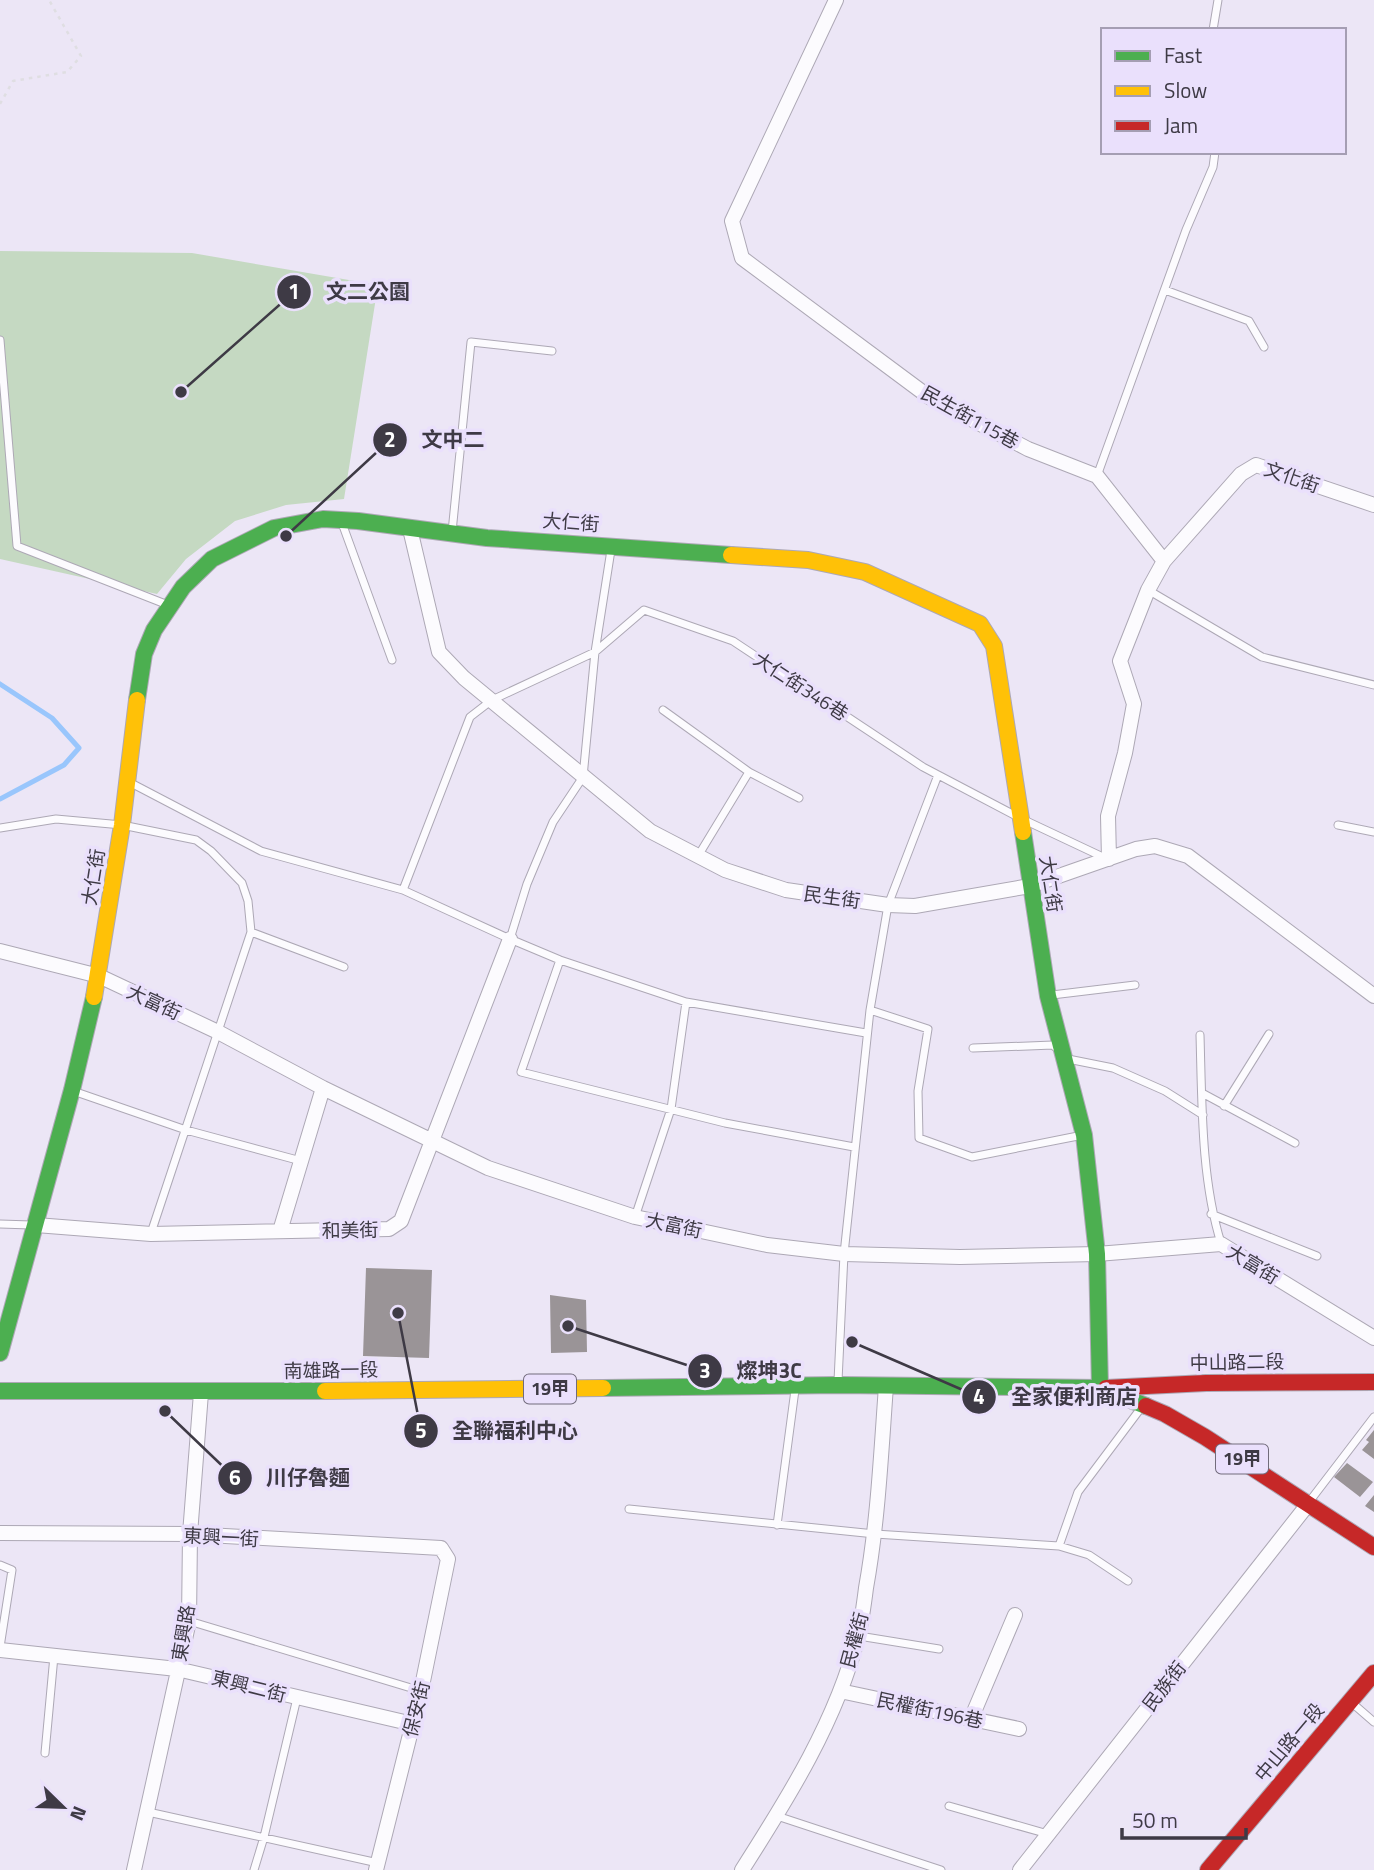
<svg xmlns="http://www.w3.org/2000/svg" width="1374" height="1870" viewBox="0 0 1374 1870" font-family="'Titillium Web','Noto Sans TC',sans-serif">
  <style>
    .green { fill: #c5d9c2 }
    .lines { fill: none; stroke-linecap: round; stroke-linejoin: round }
    .stream { stroke: #99c6fc; stroke-width: 5 }
    .building { fill: #9a9497 }
    .lane-casing { stroke: #ada8b5; stroke-width: 9 }
    .street-casing { stroke: #ada8b5; stroke-width: 16 }
    .fast-casing { stroke: #ada8b5; stroke-width: 18 }
    .slow-casing { stroke: #ada8b5; stroke-width: 18 }
    .jam-casing { stroke: #ada8b5; stroke-width: 18 }
    .path { stroke: #dfdee2; stroke-width: 2.5; stroke-dasharray: 3.5 5; stroke-linecap: butt }
    .lane { stroke: #fcfbfe; stroke-width: 7 }
    .street { stroke: #fcfbfe; stroke-width: 14 }
    .fast { stroke: #4caf50; stroke-width: 16 }
    .slow { stroke: #ffc107; stroke-width: 16 }
    .jam { stroke: #c62828; stroke-width: 16 }
    .labels { text-anchor: middle; stroke-width: 7; stroke-linejoin: round; paint-order: stroke }
    .shield { fill: #eae0fc; stroke: #726c7c; stroke-width: 2 }
    .shield-label { font-size: 18px; font-weight: bold; fill: #3e3a45 }
    .street-label { font-size: 19px; fill: #3e3a45; stroke: #eae0fc }
    .leader { fill: none; stroke: #3e3a45; stroke-width: 2.5 }
    .callout-dot { fill: #3e3a45; stroke: #eae0fc; stroke-width: 2.5 }
    .mark-label { font-size: 21px; text-anchor: middle; font-weight: bold; fill: #fff }
    .callout-label { font-size: 21px; text-anchor: middle; font-weight: bold; fill: #3e3a45; stroke: #eae0fc; stroke-width: 7; stroke-linejoin: round; paint-order: stroke }
  </style>
  <rect width="100%" height="100%" fill="#ece6f6"/>
  <!-- green -->
  <path class="green" d="M0 251 192 253 378 285 344 499 286 505 235 521 186 559 157 594 0 559Z"/>
  <g class="lines">
    <!-- stream -->
    <path class="stream" d="M0 684 52 718 79 748 64 765 0 799"/>
  </g>
  <!-- building -->
  <path class="building" d="M366 1268 432 1270 429 1358 363 1356Z
    M550 1295 586 1300 587 1352 551 1353Z
    M1374 1430V1459L1362 1450 1369 1442 1366 1440Z
    M1347 1463 1373 1482 1360 1497 1334 1477Z
    M1374 1495V1512L1365 1506Z"/>
  <g class="lines">
    <defs>
      <path id="lane" d="M1213 30 1218 0
        M1165 290 1249 321 1264 347
        M0 340 17 546 168 605
        M1097 476 1186 230 1213 167 1215 152
        M342 523 392 660
        M452 532 471 342 552 351
        M1148 590 1262 657 1374 685
        M663 710 749 772 698 856
        M749 772 799 798
        M129 782 261 851 403 890 510 939 560 960 686 1002
        M1338 825 1374 832
        M0 828 56 819 122 825 196 840 211 851 242 883 248 901 251 932 151 1233
        M403 890 470 717 492 700 595 652 644 610 733 641 923 767 1020 818 1105 858
        M251 932 344 967
        M510 939 527 884 553 822 583 777 595 652 611 550
        M560 960 521 1072 725 1123 854 1147
        M1052 995 1135 985
        M870 1010 928 1029 918 1091 919 1138 972 1157 1083 1135
        M1200 1035C1202 1103 1201 1179 1221 1243
        M973 1048 1053 1045 1055 1047
        M1068 1059 1113 1068 1165 1091 1203 1115
        M76 1092 186 1130 301 1161
        M1202 1093 1295 1143
        M1224 1106 1269 1034
        M1211 1214 1317 1256
        M635 1217 671 1109 686 1002 866 1033
        M0 1224 31 1225
        M838 1381 844 1254 870 1010 888 905 938 775
        M1309 1502 1374 1417
        M629 1509 875 1534 1059 1546 1089 1555 1128 1581
        M777 1525 795 1390
        M1059 1546 1078 1492 1141 1408
        M0 1565 12 1570 0 1647
        M189 1621 421 1691
        M859 1636 939 1649
        M1351 1702 1374 1722
        M45 1753 54 1656
        M949 1806 1048 1834
        M148 1812 378 1863
        M777 1816 941 1870
        M254 1870 264 1837 297 1698"/>
      <path id="street" d="M836 0 732 221 742 258 929 397 1028 449 1097 476 1164 561
        M410 529 439 652 464 678 650 831 725 870 786 890 888 905 915 906 1030 886 1136 849 1155 846 1188 856 1374 996
        M1109 859 1108 816 1125 753 1134 704 1120 661 1148 590 1164 561 1241 474 1256 465 1374 505
        M0 951 99 976 218 1032 323 1088 488 1168 635 1217 767 1245 844 1254 960 1257 1097 1254 1221 1244 1374 1338
        M36 1225 151 1234 389 1229 401 1221 510 939
        M280 1231 323 1088
        M0 1533 190 1534 441 1548 448 1559 421 1691 376 1870
        M0 1650 177 1669 413 1724
        M840 1691 1019 1729
        M971 1719 1015 1615
        M134 1870 189 1621 190 1534 201 1393
        M742 1870C788 1798 837 1720 858 1636 862 1620 864 1604 866 1588 878 1521 881 1454 886 1386
        M1020 1870 1309 1503"/>
      <path id="fast" d="M137 700 144 654 154 630 183 587 212 559 274 528 323 519 358 521 487 538 731 555
        M1023 832 1048 996 1084 1135 1097 1254 1100 1388H1106
        M0 1353 72 1090 94 997
        M603 1388 838 1385 1100 1388 1146 1406
        M0 1391H325"/>
      <path id="slow" d="M731 555 808 560 865 572 980 624 994 646 1023 832
        M94 997 122 825 137 700
        M325 1391 603 1388"/>
      <path id="jam" d="M1106 1388 1206 1383 1374 1382
        M1146 1406 1165 1414 1205 1437 1374 1547
        M1208 1870 1374 1673"/>
    </defs>
    <!-- lane casing -->
    <use href="#lane" class="lane-casing"/>
    <!-- street casing -->
    <use href="#street" class="street-casing"/>
    <!-- fast casing -->
    <use href="#fast" class="fast-casing"/>
    <!-- slow casing -->
    <use href="#slow" class="slow-casing"/>
    <!-- jam casing -->
    <use href="#jam" class="jam-casing"/>
    <!-- path -->
    <path class="path" d="M0 104 13 81 67 72 81 56 49 0"/>
    <!-- lane -->
    <use href="#lane" class="lane"/>
    <!-- street -->
    <use href="#street" class="street"/>
    <!-- fast -->
    <use href="#fast" class="fast"/>
    <!-- slow -->
    <use href="#slow" class="slow"/>
    <!-- jam -->
    <use href="#jam" class="jam"/>
  </g>
  <g class="labels">
    <!-- shield labels -->
    <g class="shield">
      <rect x="524" y="1374.5" width="52" height="29" rx="5"/>
      <rect x="1216" y="1444.5" width="52" height="29" rx="5"/>
    </g>
    <g class="shield-label">
      <text x="550" y="1395">19甲</text>
      <text x="1242" y="1465">19甲</text>
    </g>
    <!-- street labels -->
    <g class="street-label">
      <text transform="translate(970 417) rotate(29)" y="7">民生街115巷</text>
      <text transform="translate(1292 477) rotate(19)" y="7">文化街</text>
      <text transform="translate(571 522) rotate(4)" y="7">大仁街</text>
      <text transform="translate(801 686) rotate(33)" y="7">大仁街346巷</text>
      <text transform="translate(93 877) rotate(-81)" y="7">大仁街</text>
      <text transform="translate(1051 884) rotate(81)" y="7">大仁街</text>
      <text transform="translate(832 897) rotate(8)" y="7">民生街</text>
      <text transform="translate(154 1002) rotate(25)" y="7">大富街</text>
      <text transform="translate(674 1225) rotate(12)" y="7">大富街</text>
      <text transform="translate(350 1230) rotate(-1)" y="7">和美街</text>
      <text transform="translate(1253 1264) rotate(31)" y="7">大富街</text>
      <text transform="translate(1237 1362) rotate(-1)" y="7">中山路二段</text>
      <text transform="translate(331 1370) rotate(-1)" y="7">南雄路一段</text>
      <text transform="translate(221 1537) rotate(3)" y="7">東興一街</text>
      <text transform="translate(183 1633) rotate(-81)" y="7">東興路</text>
      <text transform="translate(854 1640) rotate(-75)" y="7">民權街</text>
      <text transform="translate(249 1686) rotate(14)" y="7">東興二街</text>
      <text transform="translate(1164 1686) rotate(-52)" y="7">民族街</text>
      <text transform="translate(416 1709) rotate(-76)" y="7">保安街</text>
      <text transform="translate(930 1710) rotate(12)" y="7">民權街196巷</text>
      <text transform="translate(1289 1742) rotate(-50)" y="7">中山路一段</text>
    </g>
  </g>
  <!-- callouts -->
  <path class="leader" d="M181 392L294 292M286 536L390 440M568 1326L705 1371M852 1342L979 1397M398 1313L421 1431M165 1411L235 1478"/>
  <g class="callout-dot">
    <circle cx="181" cy="392" r="7"/>
    <circle cx="286" cy="536" r="7"/>
    <circle cx="568" cy="1326" r="7"/>
    <circle cx="852" cy="1342" r="7"/>
    <circle cx="398" cy="1313" r="7"/>
    <circle cx="165" cy="1411" r="7"/>
    <circle cx="294" cy="292" r="18"/>
    <circle cx="390" cy="440" r="18"/>
    <circle cx="705" cy="1371" r="18"/>
    <circle cx="979" cy="1397" r="18"/>
    <circle cx="421" cy="1431" r="18"/>
    <circle cx="235" cy="1478" r="18"/>
  </g>
  <g class="mark-label">
    <text x="294" y="299">1</text>
    <text x="390" y="447">2</text>
    <text x="705" y="1378">3</text>
    <text x="979" y="1404">4</text>
    <text x="421" y="1438">5</text>
    <text x="235" y="1485">6</text>
  </g>
  <g class="callout-label">
    <text x="368" y="299">文二公園</text>
    <text x="453" y="447">文中二</text>
    <text x="769" y="1378">燦坤3C</text>
    <text x="1074" y="1404">全家便利商店</text>
    <text x="515" y="1438">全聯福利中心</text>
    <text x="308" y="1485">川仔魯麵</text>
  </g>
  <!-- legend -->
  <rect x="1101" y="28" width="245" height="126" fill="#eae0fc" stroke="#a59eb3" stroke-width="2"/>
  <rect x="1115" y="51" width="35" height="10" fill="#4caf50" stroke="#a59eb3" stroke-width="2"/>
  <text x="1164" y="63" font-size="21" fill="#3e3a45">Fast</text>
  <rect x="1115" y="86" width="35" height="10" fill="#ffc107" stroke="#a59eb3" stroke-width="2"/>
  <text x="1164" y="98" font-size="21" fill="#3e3a45">Slow</text>
  <rect x="1115" y="121" width="35" height="10" fill="#c62828" stroke="#a59eb3" stroke-width="2"/>
  <text x="1164" y="133" font-size="21" fill="#3e3a45">Jam</text>
  <!-- north arrow -->
  <g transform="translate(63 1807) rotate(113)" stroke="#eae0fc" stroke-width="5" paint-order="stroke">
  <path d="M0-5L12 26L0 18L-12 26Z" fill="#3e3a45"/>
  <text y="-10" font-size="19" font-weight="bold" text-anchor="middle" fill="#3e3a45">N</text>
  </g>
  <!-- scale -->
  <path d="M1122 1828v10h124v-10" fill="none" stroke="#3e3a45" stroke-width="3.5"/>
  <text x="1132" y="1828" font-size="21" fill="#3e3a45" stroke="#eae0fc" stroke-width="5" paint-order="stroke">50 m</text>
</svg>
